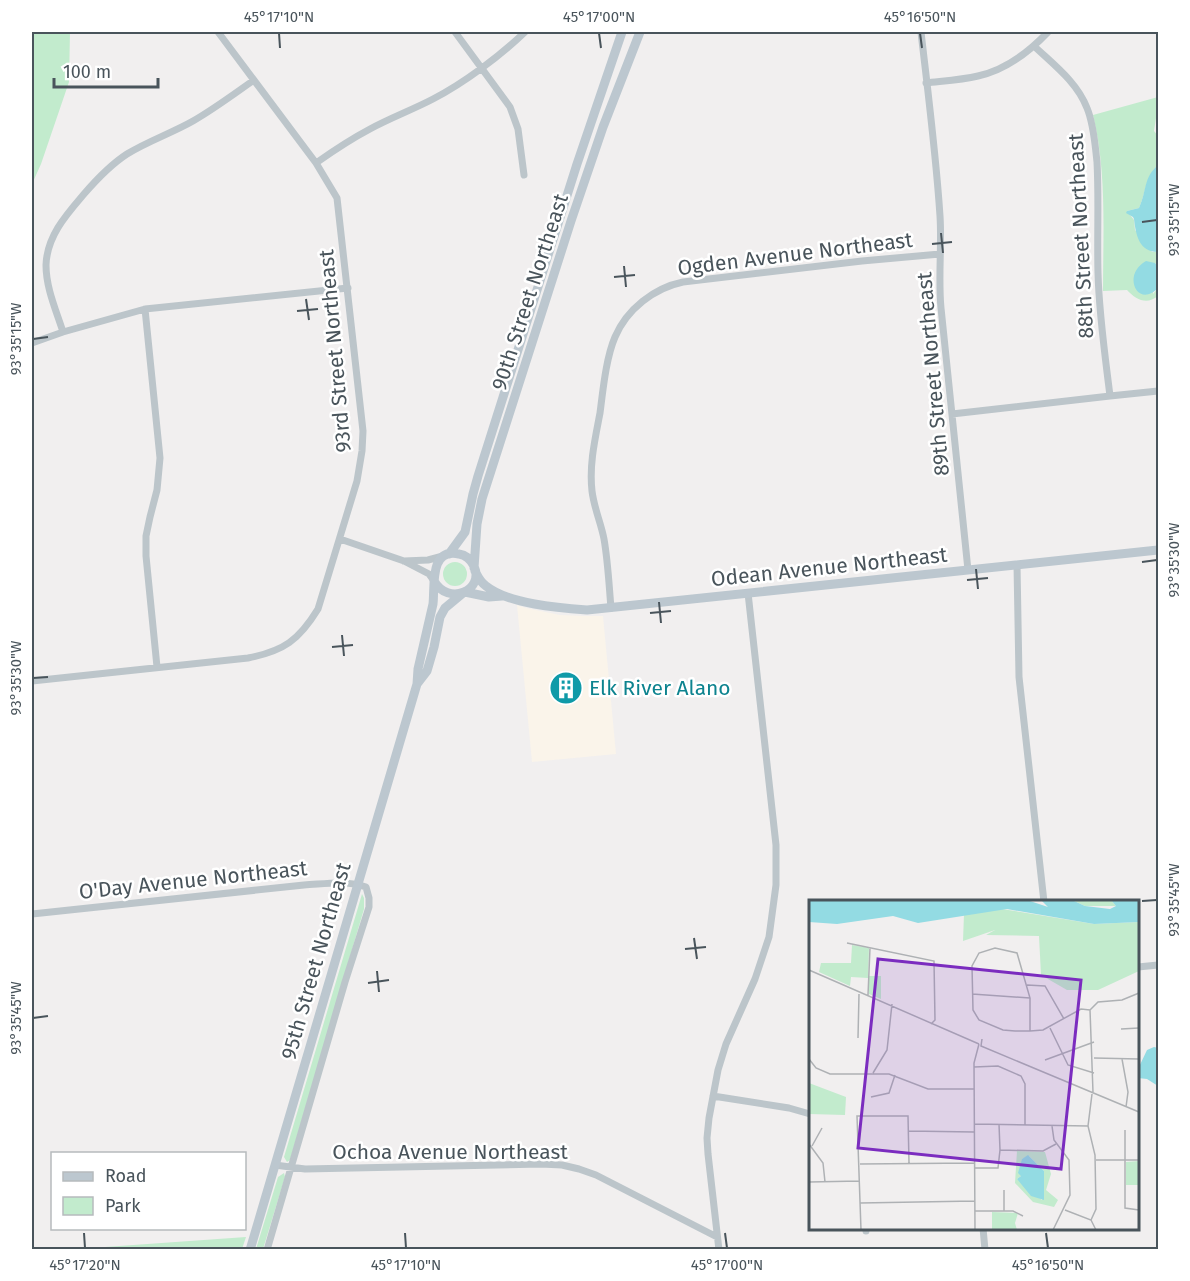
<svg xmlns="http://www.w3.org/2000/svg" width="1190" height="1281" viewBox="0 0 1190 1281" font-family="'Fira Sans',sans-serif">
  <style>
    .commercial { fill: #faf4ea }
    .green { fill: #c2ebcd }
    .water { fill: #93dbe3 }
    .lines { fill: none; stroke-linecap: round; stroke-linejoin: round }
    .street { stroke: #bcc5ca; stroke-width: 7 }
    .secondary { stroke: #bcc7cf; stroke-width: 9 }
    .ticks { fill: none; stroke: #49545b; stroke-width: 2 }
    .labels { text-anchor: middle; stroke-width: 5; stroke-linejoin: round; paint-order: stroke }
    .street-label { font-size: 21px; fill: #49545b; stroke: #fff }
    .culture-label { font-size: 21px; fill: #0d838f; stroke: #fff; text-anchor: start }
    .inset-road { fill: none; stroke: #aeb1b4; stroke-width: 1.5 }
    .view { fill: #7b2cbf; fill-opacity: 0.15; stroke: #7b2cbf; stroke-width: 3 }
    .inset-edge { fill: none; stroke: #49545b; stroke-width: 3 }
    .neatline { fill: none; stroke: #49545b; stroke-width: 2 }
    .ticks-label { font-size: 15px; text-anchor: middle; fill: #49545b }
  </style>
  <rect width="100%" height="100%" fill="#f1efef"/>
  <!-- commercial -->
  <path class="commercial" d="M517 605 526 608 560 615 584 616H603L616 754 532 762Z"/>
  <!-- green -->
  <path class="green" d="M32 32H70L69 82 41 164 32 184Z
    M1158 97V113L1156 118 1154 131 1158 136V165C1145 177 1146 193 1139 208L1127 211 1134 220 1135 230 1152 252H1158V267L1155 263 1153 294 1158 288V296C1147 305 1136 300 1127 290L1103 291C1103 233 1107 172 1093 115Z
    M443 574a12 12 0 1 1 24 0a12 12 0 1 1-24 0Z
    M362 894 364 898V909L290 1160 287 1162 284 1157Z
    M284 1173 285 1177 263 1249H256L278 1177Z
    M246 1237 242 1249 105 1250V1247Z"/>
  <!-- water -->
  <path class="water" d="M1158 165V252C1139 252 1136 235 1134 219L1133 217 1126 213 1127 211 1139 208C1147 191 1143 178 1158 165Z
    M1146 261 1155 263 1158 267V288C1138 309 1121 275 1146 261Z
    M1154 1047 1158 1048V1086L1147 1079 1138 1078V1069L1147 1050Z"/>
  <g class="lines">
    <!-- street -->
    <path class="street" d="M455 32 510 107 518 129 524 175
      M921 32C928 93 936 154 940 216 942 246 938 277 941 308L968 570
      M1034 46C1054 65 1077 82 1087 108 1094 125 1095 145 1097 162 1099 199 1097 236 1098 273 1099 314 1105 355 1110 396L1158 391
      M926 83C943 81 961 80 978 76 1005 70 1029 52 1048 32
      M316 163C333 151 351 139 370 129 390 118 412 110 433 99 464 83 500 56 525 32
      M145 309 160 458 157 490 150 517 146 536V556L157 667
      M63 332C56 310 46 288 46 265 47 236 66 215 84 194 97 179 110 165 127 154 148 141 172 133 193 121 214 109 234 94 254 80
      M32 343 63 332 145 309 348 288
      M952 414 1110 396
      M340 539 404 561 429 574 434 581
      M404 561 428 560 443 556
      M1017 565 1019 677 1044 902
      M611 608C609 585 608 562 604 539 601 523 594 508 592 491 589 465 595 439 600 413 603 390 606 358 615 337 627 309 654 288 683 282L862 261 940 254
      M32 681 248 658C284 651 299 640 318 609L357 481 362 451 363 431 337 198 316 163 218 32
      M32 914 304 885C325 884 346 880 366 887L369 898V907L345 982 267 1250
      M1138 967 1158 965
      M713 1096 789 1108 810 1114
      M275 1165 305 1169 541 1164 562 1165 579 1169 596 1175 717 1237
      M866 1228V1231
      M983 1228 985 1250
      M719 1250 708 1154 707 1138 709 1118 718 1070 726 1044 755 979 769 937 776 885V845L748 593"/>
    <!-- secondary -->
    <path class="secondary" d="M449 554 465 532 473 494 478 476 577 164 622 32
      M474 568 477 524 482 499 571 221 603 127 640 32
      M475 571C478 577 480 582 486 586 508 604 560 608 587 610L1158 550
      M465 592 489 597 502 596
      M417 684 427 671 434 647 440 617 445 608 463 593
      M250 1250 417 684 418 669 433 604C435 587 429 547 459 554 466 555 471 560 474 566 485 591 448 606 434 581"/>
  </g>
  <!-- ticks -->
  <path class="ticks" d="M279 33 280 48M599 33 601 48M920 33 922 48M1142 222 1157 220M941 233 943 253M932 244 952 242M624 266 626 287M614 277 635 275M306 299 309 320M297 311 318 309M33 339 48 337M1142 562 1157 560M976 569 978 589M967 580 988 578M659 602 661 623M650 613 671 611M342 635 344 656M332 647 353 645M33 678 48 677M1142 901 1157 900M694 938 697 959M685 949 706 947M377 971 379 992M368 983 389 980M33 1018 48 1016M84 1233 85 1248M405 1233 406 1248M725 1233 727 1248M1046 1233 1048 1248"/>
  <!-- icons -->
  <defs>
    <symbol id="building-disc" viewBox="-11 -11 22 22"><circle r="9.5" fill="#0f9aa8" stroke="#fff"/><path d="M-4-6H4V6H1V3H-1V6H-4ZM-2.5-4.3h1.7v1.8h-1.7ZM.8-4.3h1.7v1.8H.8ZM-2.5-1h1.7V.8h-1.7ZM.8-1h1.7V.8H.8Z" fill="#fff"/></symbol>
  </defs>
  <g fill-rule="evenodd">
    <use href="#building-disc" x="547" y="669" width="38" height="38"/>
  </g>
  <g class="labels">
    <!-- street labels -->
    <g class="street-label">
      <text transform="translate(1081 236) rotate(-93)" y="7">88th Street Northeast</text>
      <text transform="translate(795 254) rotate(-7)" y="7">Ogden Avenue Northeast</text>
      <text transform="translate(530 292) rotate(-72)" y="7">90th Street Northeast</text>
      <text transform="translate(335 351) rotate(-95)" y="7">93rd Street Northeast</text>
      <text transform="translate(933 374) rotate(-95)" y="7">89th Street Northeast</text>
      <text transform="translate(829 567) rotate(-6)" y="7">Odean Avenue Northeast</text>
      <text transform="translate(193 880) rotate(-6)" y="7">O'Day Avenue Northeast</text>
      <text transform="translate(316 961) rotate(-74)" y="7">95th Street Northeast</text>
      <text x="450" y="1159">Ochoa Avenue Northeast</text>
    </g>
    <!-- culture labels -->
    <g class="culture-label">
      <text x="589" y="695">Elk River Alano</text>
    </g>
  </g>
  <!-- overview -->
  <g transform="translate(809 900)">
    <rect width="330" height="330" fill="#f1efef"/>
    <path d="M263 0H302L307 6H276ZM193 9 285 24 330 22V71L289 90H258L232 75 230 36 177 35 186 30 154 41 155 14ZM43 45 60 48 59 78 42 77 41 86 10 72 12 63H42ZM60 76H72V99L60 94ZM0 183 37 197 36 215 0 214ZM208 251 236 252 242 274 237 290 249 300 245 307 224 302 206 283ZM220 256 235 271 233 300 208 279 212 276 213 259ZM330 261V285H317V262ZM183 312 209 313 206 323 208 330H232H183Z" fill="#c2ebcd" fill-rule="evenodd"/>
    <path d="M0 0H218L239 7 232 0H263L276 6 301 9 307 6 302 0H330V22L285 24 198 9 109 23 84 16 28 24 0 22ZM219 255 235 271V300L222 296 208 279 212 276 209 273 213 259Z" fill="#93dbe3"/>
    <path class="inset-road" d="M38 43 125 61 126 120 122 124M0 70 170 144M218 85 236 86 255 119M163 94 221 98M59 95 61 48M281 110 284 192M281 110 289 102 313 100 330 93M241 128 259 165 285 173M312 129 330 128M221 131V98L208 53 186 48 170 53 163 66 164 110 170 120 194 130 206 131H221L234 130 272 109 281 110M49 138 50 94M173 139 172 146 330 212M285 158 330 159M0 159 7 168 21 174H80L119 189H165M313 159 319 192 317 207M236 160 285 142M165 167 189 166 212 176 216 184V225M64 173 78 150 83 104M62 197 80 193 86 175M165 224 279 226M190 224 191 250M243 226 245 240 260 260 261 295 244 330M316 230V308L330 310M99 231 165 232M0 244 14 263 16 282M3 246 13 228M287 260H330M51 264 165 263M166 268H189L191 250 234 251 247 244M0 282 51 281M195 290V311M51 303 166 301M256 310 282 320 287 330M166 311H204L214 316M282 320 287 309 286 255 279 226 283 194M52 330 48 216H99L100 263M166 330 165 163 170 144"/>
    <path class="view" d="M69 59 272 80 252 269 49 248Z"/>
    <rect width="330" height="330" class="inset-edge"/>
  </g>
  <!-- border -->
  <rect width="1190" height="1281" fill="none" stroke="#ffffff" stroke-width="66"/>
  <!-- legend -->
  <rect x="51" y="1152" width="195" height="78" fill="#ffffff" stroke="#b6bbbd" stroke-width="1.5"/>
  <rect x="63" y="1172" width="30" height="9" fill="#bcc7cf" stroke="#b6bbbd" stroke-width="1.5"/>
  <text x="105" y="1182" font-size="18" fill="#49545b">Road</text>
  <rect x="63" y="1197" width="30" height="18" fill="#c2ebcd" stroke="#b6bbbd" stroke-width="1.5"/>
  <text x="105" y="1212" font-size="18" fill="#49545b">Park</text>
  <!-- scale -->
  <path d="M54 78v9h104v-9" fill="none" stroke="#49545b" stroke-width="3"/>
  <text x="63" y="78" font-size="18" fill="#49545b" stroke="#ffffff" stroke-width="4.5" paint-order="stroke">100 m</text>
  <rect x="33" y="33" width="1124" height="1215" class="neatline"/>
  <g class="ticks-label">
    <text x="279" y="22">45°17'10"N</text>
    <text x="599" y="22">45°17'00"N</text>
    <text x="920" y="22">45°16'50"N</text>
    <text transform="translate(1174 220) rotate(-90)" y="5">93°35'15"W</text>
    <text transform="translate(16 339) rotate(-90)" y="5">93°35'15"W</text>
    <text transform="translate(1174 560) rotate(-90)" y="5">93°35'30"W</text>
    <text transform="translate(16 678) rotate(-90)" y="5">93°35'30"W</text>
    <text transform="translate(1174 900) rotate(-90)" y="5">93°35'45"W</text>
    <text transform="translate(16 1018) rotate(-90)" y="5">93°35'45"W</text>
    <text x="85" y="1270">45°17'20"N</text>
    <text x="406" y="1270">45°17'10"N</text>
    <text x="727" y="1270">45°17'00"N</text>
    <text x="1048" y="1270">45°16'50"N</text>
  </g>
</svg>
